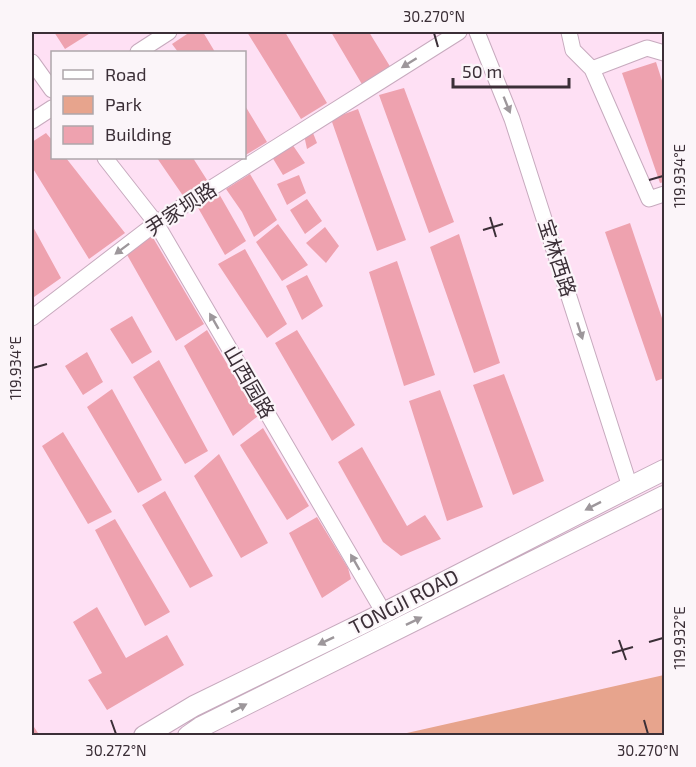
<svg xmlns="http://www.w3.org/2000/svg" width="696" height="767" viewBox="0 0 696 767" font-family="'Exo 2','Noto Sans SC',sans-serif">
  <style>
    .green { fill: #e7a48d }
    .building { fill: #eea2af }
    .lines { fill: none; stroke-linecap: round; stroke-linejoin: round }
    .minor-casing { stroke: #c7aabe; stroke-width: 17 }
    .major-casing { stroke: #c7aabe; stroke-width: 22 }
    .minor { stroke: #fff; stroke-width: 15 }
    .major { stroke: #fff; stroke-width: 20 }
    .oneway { fill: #9d979b }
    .ticks { fill: none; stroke: #3b2f37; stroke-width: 2 }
    .labels { text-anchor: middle; stroke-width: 4.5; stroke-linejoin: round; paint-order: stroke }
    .street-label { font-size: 20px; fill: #3b2f37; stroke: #fbf5f9 }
    .neatline { fill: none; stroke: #3b2f37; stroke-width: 2 }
    .ticks-label { font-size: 15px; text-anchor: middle; fill: #3b2f37 }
  </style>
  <rect width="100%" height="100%" fill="#fee0f4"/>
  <!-- green -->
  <path class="green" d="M664 675V735H398Z"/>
  <!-- building -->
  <path class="building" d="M54 32H92L65 49Z
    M190 32H203L215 52H178L172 44Z
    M247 32H285L327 103 301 119Z
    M331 32H369L394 73 363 86Z
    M656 62 664 87V182L660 183 622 73Z
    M404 88 454 222 429 233 379 95Z
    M244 104 267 142 244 156Z
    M358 109 406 240 377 251 331 119Z
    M46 133 52 140V158H66L125 233 89 259 32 167V142Z
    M313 133 317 143 307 149 304 135Z
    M292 144 305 163 283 175 272 157Z
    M157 158H193L207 180 188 203Z
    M250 174 277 220 254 237 242 212 226 189Z
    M299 175 306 193 287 205 277 184Z
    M218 192 246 241 225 255 197 206Z
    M307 199 322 221 305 234 290 210Z
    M630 223 664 324V378L656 381 605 232Z
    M278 224 308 265 282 281 256 242Z
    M32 225 61 278 34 297 32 293Z
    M325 227 339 246 326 263 306 243Z
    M459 234 500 363 474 373 430 247Z
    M152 236 204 324 176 341 126 253Z
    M245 249 287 324 267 338 218 264Z
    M397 261 435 375 404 386 369 272Z
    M307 275 323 306 302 320 286 286Z
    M132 316 152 352 132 364 110 329Z
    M207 330 258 416 233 436 184 346Z
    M297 330 355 425 332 441 275 343Z
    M87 352 103 382 83 395 65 366Z
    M159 360 208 451 185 464 133 377Z
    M504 374 544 481 513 495 473 385Z
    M112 389 162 480 138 493 87 407Z
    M440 390 483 507 447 521 409 401Z
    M263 428 309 506 287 520 240 445Z
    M63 432 112 512 88 524 42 446Z
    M362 447 407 526 425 515 441 539 401 556 383 542 338 462Z
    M219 454 268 543 241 558 194 476Z
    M165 491 213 576 190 588 142 505Z
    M317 517 348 568 351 579 322 598 289 533Z
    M115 519 170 612 145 626 95 530Z
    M97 607 126 658 167 635 184 665 107 710 88 680 102 673 73 622Z
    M32 724 40 736H32Z"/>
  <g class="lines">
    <defs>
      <path id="minor" d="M477 32 512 119 630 487
        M569 32 573 50 592 69 647 48 664 53
        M138 52 169 32
        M32 62 52 90
        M592 69 649 199 664 194
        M32 121 52 108
        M105 158 156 223 384 613
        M32 318 156 223 459 32"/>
      <path id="major" d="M144 736 194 706 384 613 630 487 664 470
        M188 736 201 727 664 496"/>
    </defs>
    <!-- minor casing -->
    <use href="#minor" class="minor-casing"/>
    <!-- major casing -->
    <use href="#major" class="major-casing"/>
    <!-- minor -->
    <use href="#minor" class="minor"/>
    <!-- major -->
    <use href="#major" class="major"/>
  </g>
  <!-- one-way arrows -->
  <defs><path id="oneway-solid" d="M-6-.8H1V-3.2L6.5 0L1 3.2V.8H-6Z" transform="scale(1.5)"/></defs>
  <g class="oneway">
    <use href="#oneway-solid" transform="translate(409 63) rotate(148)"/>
    <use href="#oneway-solid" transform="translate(507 105) rotate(68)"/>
    <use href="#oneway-solid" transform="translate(122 249) rotate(143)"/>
    <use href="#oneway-solid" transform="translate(214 321) rotate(-120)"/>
    <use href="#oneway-solid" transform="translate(580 331) rotate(72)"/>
    <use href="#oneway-solid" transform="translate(593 506) rotate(153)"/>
    <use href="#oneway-solid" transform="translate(355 562) rotate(-120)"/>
    <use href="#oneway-solid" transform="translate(414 621) rotate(-26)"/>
    <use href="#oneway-solid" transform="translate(326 641) rotate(154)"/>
    <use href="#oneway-solid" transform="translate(239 708) rotate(-27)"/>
  </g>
  <!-- ticks -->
  <path class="ticks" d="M434 33 438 47M649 180 663 176M490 217 496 237M483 230 503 224M33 368 47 364M619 640 626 660M649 642 663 638M612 653 633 647M111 720 116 734M644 720 648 734"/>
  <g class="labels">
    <!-- street labels -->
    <g class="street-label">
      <text transform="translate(181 209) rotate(-33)" y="7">尹家坝路</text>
      <text transform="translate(557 258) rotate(72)" y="7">宝林西路</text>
      <text transform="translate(249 382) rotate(60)" y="7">山西园路</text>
      <text transform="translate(404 602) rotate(-27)" y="7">TONGJI ROAD</text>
    </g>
  </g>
  <!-- border -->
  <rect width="696" height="767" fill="none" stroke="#fbf5f9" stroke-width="66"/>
  <!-- legend -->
  <rect x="51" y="51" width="195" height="108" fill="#fbf5f9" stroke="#aea6ab" stroke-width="1.5"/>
  <rect x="63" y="70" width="30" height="9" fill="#ffffff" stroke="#aea6ab" stroke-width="1.5"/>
  <text x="105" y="81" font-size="18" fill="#3b2f37">Road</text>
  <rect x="63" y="96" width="30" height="18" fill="#e7a48d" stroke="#aea6ab" stroke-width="1.5"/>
  <text x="105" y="111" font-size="18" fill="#3b2f37">Park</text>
  <rect x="63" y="126" width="30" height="18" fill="#eea2af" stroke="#aea6ab" stroke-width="1.5"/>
  <text x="105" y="141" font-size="18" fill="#3b2f37">Building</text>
  <!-- scale -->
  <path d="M453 78v9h116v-9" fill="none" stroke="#3b2f37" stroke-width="3"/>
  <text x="462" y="78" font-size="18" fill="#3b2f37" stroke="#fbf5f9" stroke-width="4.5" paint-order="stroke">50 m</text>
  <rect x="33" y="33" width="630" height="701" class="neatline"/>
  <g class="ticks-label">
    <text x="434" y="22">30.270°N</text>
    <text transform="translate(680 176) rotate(-90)" y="5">119.934°E</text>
    <text transform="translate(16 368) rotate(-90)" y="5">119.934°E</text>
    <text transform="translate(680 638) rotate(-90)" y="5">119.932°E</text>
    <text x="116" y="756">30.272°N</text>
    <text x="648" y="756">30.270°N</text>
  </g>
</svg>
